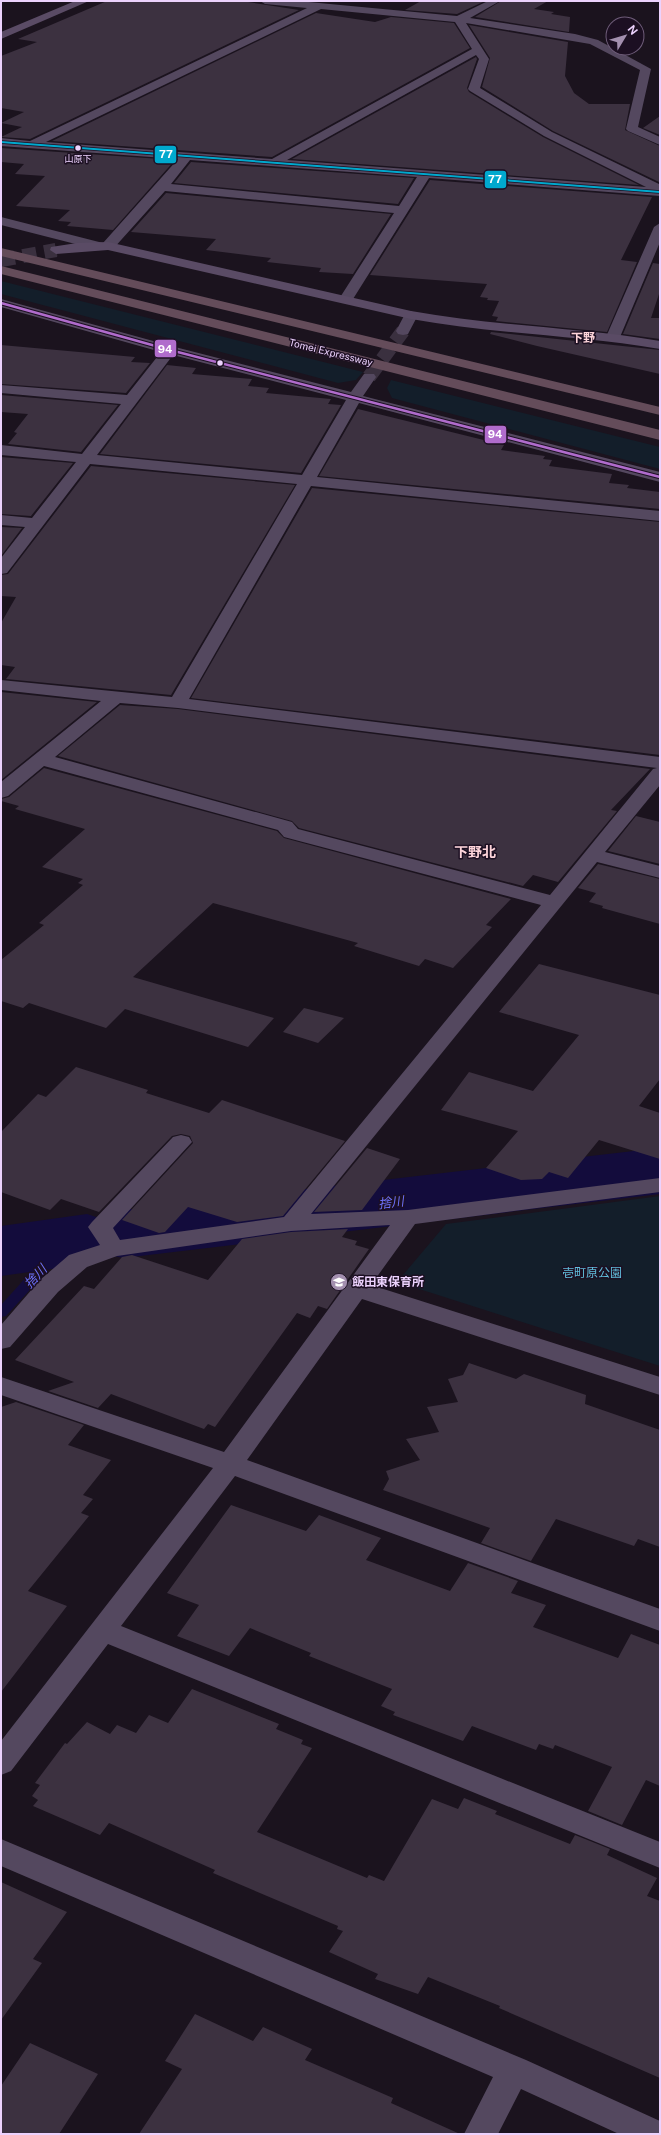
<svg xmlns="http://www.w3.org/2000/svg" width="661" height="2135" viewBox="0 0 661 2135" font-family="'Public Sans','Noto Sans JP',sans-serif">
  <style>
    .green { fill: #131e2a }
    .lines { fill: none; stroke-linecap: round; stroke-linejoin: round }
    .stream { fill: #130c3c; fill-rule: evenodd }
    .river { fill: #130c3c; fill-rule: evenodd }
    .building { fill: #3c3140 }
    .street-tunnel { stroke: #3a303f; stroke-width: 14; stroke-dasharray: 14 8; stroke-linecap: butt }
    .secondary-tunnel-far1 { stroke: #3a303f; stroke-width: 12; stroke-dasharray: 12 6; stroke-linecap: butt }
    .secondary-tunnel { stroke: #3a303f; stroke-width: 14; stroke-dasharray: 14 8; stroke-linecap: butt }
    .street { fill: #54485f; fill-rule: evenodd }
    .secondary { fill: #5a4b65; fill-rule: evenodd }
    .highway { fill: #644c5a; fill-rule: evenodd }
    .bus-1-casing { stroke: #1c0f22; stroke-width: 3.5 }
    .bus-2-casing { stroke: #1c0f22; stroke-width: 4.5 }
    .bus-1 { stroke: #00a9ce; stroke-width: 2 }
    .bus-2 { stroke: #b06ccc; stroke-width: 2.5 }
    .bus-dot { fill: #ecd2fd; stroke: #1c0f22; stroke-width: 1.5 }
    .labels { text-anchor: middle; stroke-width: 3; stroke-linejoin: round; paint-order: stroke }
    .far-bus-label { font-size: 9px; fill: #ecd2fd; stroke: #1c0f22 }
    .far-street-label { font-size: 10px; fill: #ecd2fd; stroke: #1c0f22 }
    .far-quarter-label { font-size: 12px; font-weight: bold; fill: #fdd4da; stroke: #1c0f22 }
    .park-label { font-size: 12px; fill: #60bddb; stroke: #1c0f22 }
    .poi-label { font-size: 12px; font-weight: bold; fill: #ecd2fd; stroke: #1c0f22; text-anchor: start }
    .water-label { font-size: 13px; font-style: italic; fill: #6c71f9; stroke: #1c0f22 }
    .quarter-label { font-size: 14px; font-weight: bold; fill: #fdd4da; stroke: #1c0f22 }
    .line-badge { stroke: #1c0f22; stroke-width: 1.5 }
    .badge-label { font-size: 11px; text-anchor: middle; font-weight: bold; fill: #fff }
  </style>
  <rect width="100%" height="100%" fill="#1b131e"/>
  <!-- green -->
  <path class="green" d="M1 281 363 372 356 380 338 383 1 294Z
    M391 380 660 447V469L392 398 387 388Z
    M660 1196V1366L413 1287 403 1275 446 1224Z"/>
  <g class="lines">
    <!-- stream -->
    <path class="stream" d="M73 1238 78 1239 80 1242 78 1245 49 1269 6 1316 1 1317V1305L39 1263 68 1239Z"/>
    <!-- river -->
    <path class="river" d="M660 1148V1194L123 1258 114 1256 87 1264 1 1276V1226L87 1214 96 1217 123 1210Z"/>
  </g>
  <!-- building -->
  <path class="building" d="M107 1H242L299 10 30 139 1 137 22 127 1 123 24 112 1 108V56L37 42 18 39Z
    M421 1H485L457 14 405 10Z
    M501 1H548L534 9 554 12 551 14 570 17 569 32 475 17Z
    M316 13 375 22 391 17 454 23 470 48 272 157 52 141Z
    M469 25 568 42 565 76 574 93 589 104H630L625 130 660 146 659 182 553 131 482 87 490 58Z
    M476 57 477 59 467 88 469 92 543 137 639 185 292 159Z
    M660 116V135L643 128Z
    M1 148 175 160 113 230 67 226 71 222 58 221 70 210 16 206 45 176 15 174 24 164 1 162Z
    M191 162 414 178 398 204 174 183Z
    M430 180 652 197 621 260 637 262 607 332 496 321 498 317 492 316 499 301 487 300 488 298 480 297 487 284 370 275Z
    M166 193 391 214 353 274 319 272 321 268 267 262 271 258 206 250 216 239 131 232Z
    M653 263 660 264V291L651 318H660V339L623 334Z
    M491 332 660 350V374L537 346 490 334Z
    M1 345 135 357 131 362 150 363 126 393 1 384Z
    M167 365 196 368 192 374 252 379 248 386 269 388 266 393 331 399 328 404 341 405 301 473 100 454Z
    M1 395 118 405 81 452 8 444 17 433 14 432 28 414 1 412Z
    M358 409 504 445 501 450 545 456 543 459 552 460 549 466 612 474 609 483 629 485 627 488 660 492V509L319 476Z
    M1 457 73 463 31 516 1 514Z
    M91 466 295 485 171 695 6 679 15 667 1 665V623L16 597 1 596V575L8 574Z
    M312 488 660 522V755L191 698Z
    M1 527 22 528 1 556Z
    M1 692 97 702 1 780Z
    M120 705 178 709 650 769 611 810 617 811 558 882 533 875 523 886 299 828 292 821 58 756Z
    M44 768 277 831 284 838 511 899 486 925 492 927 453 968 425 959 419 966 354 946 358 943 213 903 133 977 274 1018 248 1047 125 1009 106 1028 29 1003 23 1008 1 1001V960L44 925 39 923 83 885 78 883 83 879 42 867 85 829 15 809 19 806 1 801V799L9 797Z
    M636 816 660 822V864L608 851Z
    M598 864 660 879V924L602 908 603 906 589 902 596 893 578 888Z
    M539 964 660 995V1079L639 1106 660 1113V1159L599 1140 568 1178 549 1172 542 1179 521 1180 486 1168 518 1131 441 1110 469 1072 533 1091 579 1035 499 1012Z
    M304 1008 344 1018 318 1043 283 1032Z
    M76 1067 148 1090 146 1093 209 1113 222 1100 345 1141 283 1216 237 1222 188 1207 165 1232 159 1233 122 1220 193 1143 190 1136 181 1134 172 1136 99 1212 61 1199 50 1210 1 1192V1132L38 1094 46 1097Z
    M367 1148 400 1159 362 1210 314 1212Z
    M348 1229 342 1237 357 1241 355 1245 369 1249 327 1309 318 1306 310 1318 297 1313 215 1427 208 1424 204 1429 111 1394 98 1408 48 1391 74 1382 15 1360 84 1286 94 1289 122 1257 132 1255 208 1280 242 1239 291 1232Z
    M469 1363 516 1379 524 1374 586 1395 585 1404 660 1430V1547L638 1539 634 1546 556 1519 531 1561 481 1543 490 1528 383 1490 389 1479 386 1471 420 1460 406 1439 439 1432 427 1407 458 1402 448 1379 463 1375Z
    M16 1402 84 1425 68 1445 111 1460 83 1495 93 1499 81 1513 89 1516 28 1591 67 1606 1 1692V1407Z
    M231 1505 306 1531 319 1515 381 1538 366 1560 450 1591 468 1563 518 1581 511 1593 546 1605 533 1627 618 1658 631 1634 660 1645V1786L646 1780 622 1825 588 1811 612 1767 555 1745 553 1749 539 1744 536 1750 472 1726 463 1741 393 1715 395 1712 381 1706 392 1689 309 1656 311 1653 250 1628 229 1656 177 1636 199 1605 167 1593Z
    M192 1689 279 1724 276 1729 303 1740 301 1744 312 1748 257 1832 367 1878 369 1875 384 1881 432 1799 458 1809 464 1798 497 1811 495 1814 570 1844 575 1835 610 1849 607 1855 657 1878 647 1896 660 1901V2078L499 2008 500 2006 428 1977 418 1994 375 1979 378 1974 329 1952 343 1931 337 1929 338 1926 213 1873 215 1870 109 1823 100 1835 33 1806 38 1800 32 1796 40 1785 35 1783 65 1743 67 1744 87 1722 110 1734 117 1725 136 1733 149 1715 168 1723Z
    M1 1882 67 1912 33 1959 42 1963 1 2020Z
    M195 2014 253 2041 263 2027 312 2049 305 2060 393 2098 391 2103 460 2134H139L182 2069 165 2061Z
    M30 2043 98 2074 59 2134H1V2086Z"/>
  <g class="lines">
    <!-- street-tunnel -->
    <path class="street-tunnel" d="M369 377 403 331"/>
    <!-- secondary-tunnel-far1 -->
    <path class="secondary-tunnel-far1" d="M52 251 56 250"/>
    <!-- secondary-tunnel -->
    <path class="secondary-tunnel" d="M1 260 56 250"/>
    <!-- street -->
    <path class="street" d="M260 1H298L457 16 488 1H500L470 18 575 34 598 40 651 69 638 127 660 137V145L628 131 626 129 640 70 590 44 466 23 489 59 480 88 552 132 659 184 660 196 429 178 353 299 346 303 339 299 394 213 165 191 113 249 99 250 1 225V217L103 243 178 159 1 146V138L30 141 307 8 265 4ZM321 9 455 22 472 49 272 159 46 142ZM476 55 479 59 468 89 470 91 544 136 646 187 287 160ZM190 160 417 177 399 206 171 184Z
      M660 223V242L620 337 618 340H608L606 337 654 227Z
      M1 299 175 347 351 392 364 374H374L376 377 363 396 660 472V482L359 403 317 477 660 511V521L311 486 189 699 660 757V785L605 852 660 866V878L597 862 311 1214 408 1210 660 1178V1192L415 1224 371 1285 660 1377V1395L362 1299 247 1460 660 1609V1631L235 1476 121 1626 660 1842V1868L108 1644 11 1771 1 1775V1741L213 1468 1 1395V1377L224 1452 390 1225 291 1231 117 1256 87 1267 58 1292 10 1347 1 1349V1325L40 1280 69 1255 100 1245 88 1227 92 1222 173 1137 181 1135 189 1137 192 1142 113 1228 120 1240 284 1217 541 905 284 837 278 830 44 766 8 796 1 798V782L101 701 1 690V680L172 697 297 484 90 464 7 573 1 574V558L25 527 1 525V515L32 518 76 462 1 455V445L82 454 121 404 1 393V385L127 395 161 352 1 307ZM173 355 346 400 302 475 97 455ZM120 703 178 708 657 768 653 769 550 895 298 829 292 822 55 757Z
      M411 311 418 315 408 334 403 335 398 334 396 331 406 312Z
      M1 1839 526 2060 660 2121V2134H619L521 2089 498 2134H464L493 2077 1 1866Z"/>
    <!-- secondary -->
    <path class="secondary" d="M75 1H89L1 39V32Z
      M108 242 411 311C493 326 577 327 660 341V349C577 335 493 334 411 319L108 250 56 254 50 250 51 247 77 243Z"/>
    <!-- highway -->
    <path class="highway" d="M1 248 660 407V415L1 256Z
      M1 266 660 430V440L1 274Z"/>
    <defs>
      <path id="bus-1" d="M1 142 660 192"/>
      <path id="bus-2" d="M1 303 170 350 660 477"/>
    </defs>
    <!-- bus-1 casing -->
    <use href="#bus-1" class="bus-1-casing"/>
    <!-- bus-2 casing -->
    <use href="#bus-2" class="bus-2-casing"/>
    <!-- bus-1 -->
    <use href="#bus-1" class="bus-1"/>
    <!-- bus-2 -->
    <use href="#bus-2" class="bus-2"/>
  </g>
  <!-- icons -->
  <defs>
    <symbol id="school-disc" viewBox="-11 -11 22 22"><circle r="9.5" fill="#a38faf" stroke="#1c0f22"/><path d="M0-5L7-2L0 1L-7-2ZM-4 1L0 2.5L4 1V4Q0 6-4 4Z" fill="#fff"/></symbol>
  </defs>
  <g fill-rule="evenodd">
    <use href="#school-disc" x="329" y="1272" width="20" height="20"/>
  </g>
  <!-- markers -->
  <g class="bus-dot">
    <circle cx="78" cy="148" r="3.5"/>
    <circle cx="220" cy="363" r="3.5"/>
  </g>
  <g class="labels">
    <!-- far-bus labels -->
    <g class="far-bus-label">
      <text x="78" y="162">山原下</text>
    </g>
    <!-- far-street labels -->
    <g class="far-street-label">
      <text transform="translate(331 352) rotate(14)" y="4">Tomei Expressway</text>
    </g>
    <!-- far-quarter labels -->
    <g class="far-quarter-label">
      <text x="583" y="342">下野</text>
    </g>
    <!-- park labels -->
    <g class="park-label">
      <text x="592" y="1277">壱町原公園</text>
    </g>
    <!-- poi labels -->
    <g class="poi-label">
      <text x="352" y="1286">飯田東保育所</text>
    </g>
    <!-- water labels -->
    <g class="water-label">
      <text transform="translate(391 1202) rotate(-7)" y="5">捨川</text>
      <text transform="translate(35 1276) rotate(-47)" y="5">捨川</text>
    </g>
    <!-- quarter labels -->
    <g class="quarter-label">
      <text x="475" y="857">下野北</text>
    </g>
  </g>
  <g class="line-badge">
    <rect x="154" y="145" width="23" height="19" rx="4" fill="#00a9ce"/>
    <rect x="484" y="170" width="23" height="19" rx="4" fill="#00a9ce"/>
    <rect x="154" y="339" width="23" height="19" rx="4" fill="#b06ccc"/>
    <rect x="484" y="425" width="23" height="19" rx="4" fill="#b06ccc"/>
  </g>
  <g class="badge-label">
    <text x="166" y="158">77</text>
    <text x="495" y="183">77</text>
    <text x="165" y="353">94</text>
    <text x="495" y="438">94</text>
  </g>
  <!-- border -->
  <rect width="661" height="2135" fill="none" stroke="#ecd2fd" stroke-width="4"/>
  <!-- north arrow -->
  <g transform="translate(625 36) rotate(52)"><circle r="19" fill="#1c0f22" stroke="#6f5d7a"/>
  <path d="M0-3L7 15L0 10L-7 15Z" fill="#a38faf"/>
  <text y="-6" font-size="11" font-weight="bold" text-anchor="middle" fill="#ecd2fd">N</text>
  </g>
</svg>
